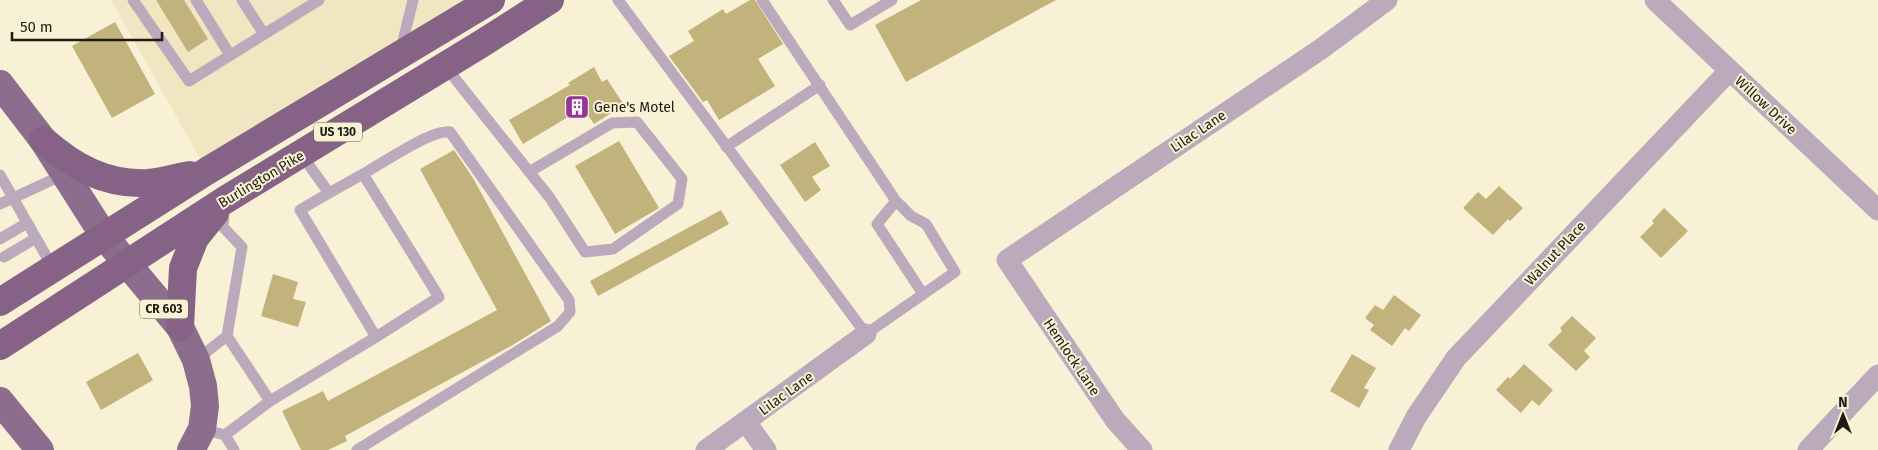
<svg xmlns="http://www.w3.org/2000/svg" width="1878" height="450" viewBox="0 0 1878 450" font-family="'Fira Sans',sans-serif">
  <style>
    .built { fill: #f0e6c2 }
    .building { fill: #c2b27b }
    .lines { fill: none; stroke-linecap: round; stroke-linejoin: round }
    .service { stroke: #bba9bc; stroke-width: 11 }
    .minor { stroke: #bba9bc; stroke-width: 21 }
    .primary { stroke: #8d6d8e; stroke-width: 28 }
    .trunk { stroke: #856286; stroke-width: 28 }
    .labels { text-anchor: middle; stroke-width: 4; stroke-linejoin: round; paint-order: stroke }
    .shield { fill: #f9f1d5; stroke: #605b4c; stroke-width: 1 }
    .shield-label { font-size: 12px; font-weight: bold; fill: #1e1b11 }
    .street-label { font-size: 14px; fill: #1e1b11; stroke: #f9f1d5 }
    .poi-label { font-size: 14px; fill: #1e1b11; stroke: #f9f1d5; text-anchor: start }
  </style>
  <rect width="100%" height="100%" fill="#f9f1d5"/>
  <!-- built -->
  <path class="built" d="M111 0H491L207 171Z"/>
  <!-- building -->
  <path class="building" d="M156 0H184L208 39 188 52Z
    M750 0H755L783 44 758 59 775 86 719 120 707 100 703 102 669 56 694 41 688 31 723 9 726 14Z
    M921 0H1056L906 82 875 25Z
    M115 22 155 94 112 118 72 46Z
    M594 67 602 82 607 79 624 105 594 124 583 108 523 144 509 120 570 85 568 83Z
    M619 141 659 208 615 234 575 166Z
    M815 142 830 166 812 177 821 190 805 202 780 165Z
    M454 150 473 178 551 321 511 346 345 436 347 441 328 450H301L282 411 323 391 328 401 497 310 420 169Z
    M1499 186 1523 208 1510 221 1508 219 1493 235 1463 208 1478 192 1486 199Z
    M1664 208 1688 231 1661 258 1640 237 1654 223 1652 221Z
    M721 210 729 224 598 296 590 281Z
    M273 274 298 282 293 299 306 302 298 327 261 316Z
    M1394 295 1421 315 1409 331 1405 328 1392 346 1370 330 1374 325 1365 318 1375 305 1383 310Z
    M1572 316 1596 338 1584 351 1590 357 1576 371 1548 345 1562 331 1560 328Z
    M138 353 153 380 101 410 86 382Z
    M1352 354 1376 368 1364 388 1369 390 1359 408 1330 391Z
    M1524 364 1553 390 1539 406 1532 400 1521 413 1496 390 1508 377 1510 379Z"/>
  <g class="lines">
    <!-- service -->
    <path class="service" d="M133 0 189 81 319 0
      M196 0 230 55
      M242 0 264 34
      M618 0 866 334 955 272 926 224 911 216 896 201 762 0
      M833 0 850 25 892 0
      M401 49 413 0
      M445 66 550 198 585 252 613 249 678 204 682 179 637 122 612 123 529 172
      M726 147 820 85
      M301 154 329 193 300 210 376 337 439 297 363 174 329 193
      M0 175 53 268
      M896 201 877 224 923 294
      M0 204 65 174
      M0 239 27 223
      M4 257 36 238
      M196 360 227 336
      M270 401 376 337
      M202 429 225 435 270 401 227 336 242 247 223 227 224 212
      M225 435 234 450
      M357 450 558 326 570 312 569 300 450 132C432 129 381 164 363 174"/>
    <!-- minor -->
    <path class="minor" d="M1655 0 1878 210
      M746 422 766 450
      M706 450 866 334
      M1142 450 1115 420 1007 260 1321 49 1387 0
      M1399 450 1416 417 1456 358 1729 71
      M1808 450 1878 375"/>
    <!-- primary -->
    <path class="primary" d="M0 84 43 140 104 236 180 327 196 360 203 386 205 406 202 429 191 450
      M0 401 40 450"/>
    <!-- trunk -->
    <path class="trunk" d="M43 140C74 167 105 185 148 183 162 182 177 177 190 175
      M0 302 207 171 491 0
      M180 327 183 268 195 238 215 213
      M0 346 225 200 481 44 550 0"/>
  </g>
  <!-- icons -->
  <defs>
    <symbol id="building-square" viewBox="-11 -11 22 22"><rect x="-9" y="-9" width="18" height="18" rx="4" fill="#95349b" stroke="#f9f1d5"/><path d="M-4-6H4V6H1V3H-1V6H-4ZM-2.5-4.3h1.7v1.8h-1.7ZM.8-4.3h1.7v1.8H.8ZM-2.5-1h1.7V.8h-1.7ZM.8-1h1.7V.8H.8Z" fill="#fff"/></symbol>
  </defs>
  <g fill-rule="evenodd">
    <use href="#building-square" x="563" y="93" width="28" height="28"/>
  </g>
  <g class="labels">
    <!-- shield labels -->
    <g class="shield">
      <rect x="314" y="122.5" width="48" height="19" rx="4"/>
      <rect x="140" y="299.5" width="48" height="19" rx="4"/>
    </g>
    <g class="shield-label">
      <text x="338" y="136">US 130</text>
      <text x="164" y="313">CR 603</text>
    </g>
    <!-- street labels -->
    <g class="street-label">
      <text transform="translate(1766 105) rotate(43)" y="5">Willow Drive</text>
      <text transform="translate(1198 131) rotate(-34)" y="5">Lilac Lane</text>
      <text transform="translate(261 179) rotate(-31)" y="5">Burlington Pike</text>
      <text transform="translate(1555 253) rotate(-47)" y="5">Walnut Place</text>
      <text transform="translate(1072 357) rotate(56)" y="5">Hemlock Lane</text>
      <text transform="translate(786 393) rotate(-36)" y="5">Lilac Lane</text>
    </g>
    <!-- poi labels -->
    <g class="poi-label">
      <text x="594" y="112">Gene's Motel</text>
    </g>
  </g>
  <!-- north arrow -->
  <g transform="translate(1843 415)" stroke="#f9f1d5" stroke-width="4" paint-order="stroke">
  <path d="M0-4L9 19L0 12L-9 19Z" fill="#1e1b11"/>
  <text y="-8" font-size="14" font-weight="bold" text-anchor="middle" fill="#1e1b11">N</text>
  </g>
  <!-- scale -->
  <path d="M12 32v8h150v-8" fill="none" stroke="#1e1b11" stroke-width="2.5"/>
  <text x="20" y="32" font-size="15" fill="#1e1b11" stroke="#f9f1d5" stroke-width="4" paint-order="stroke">50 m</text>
</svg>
